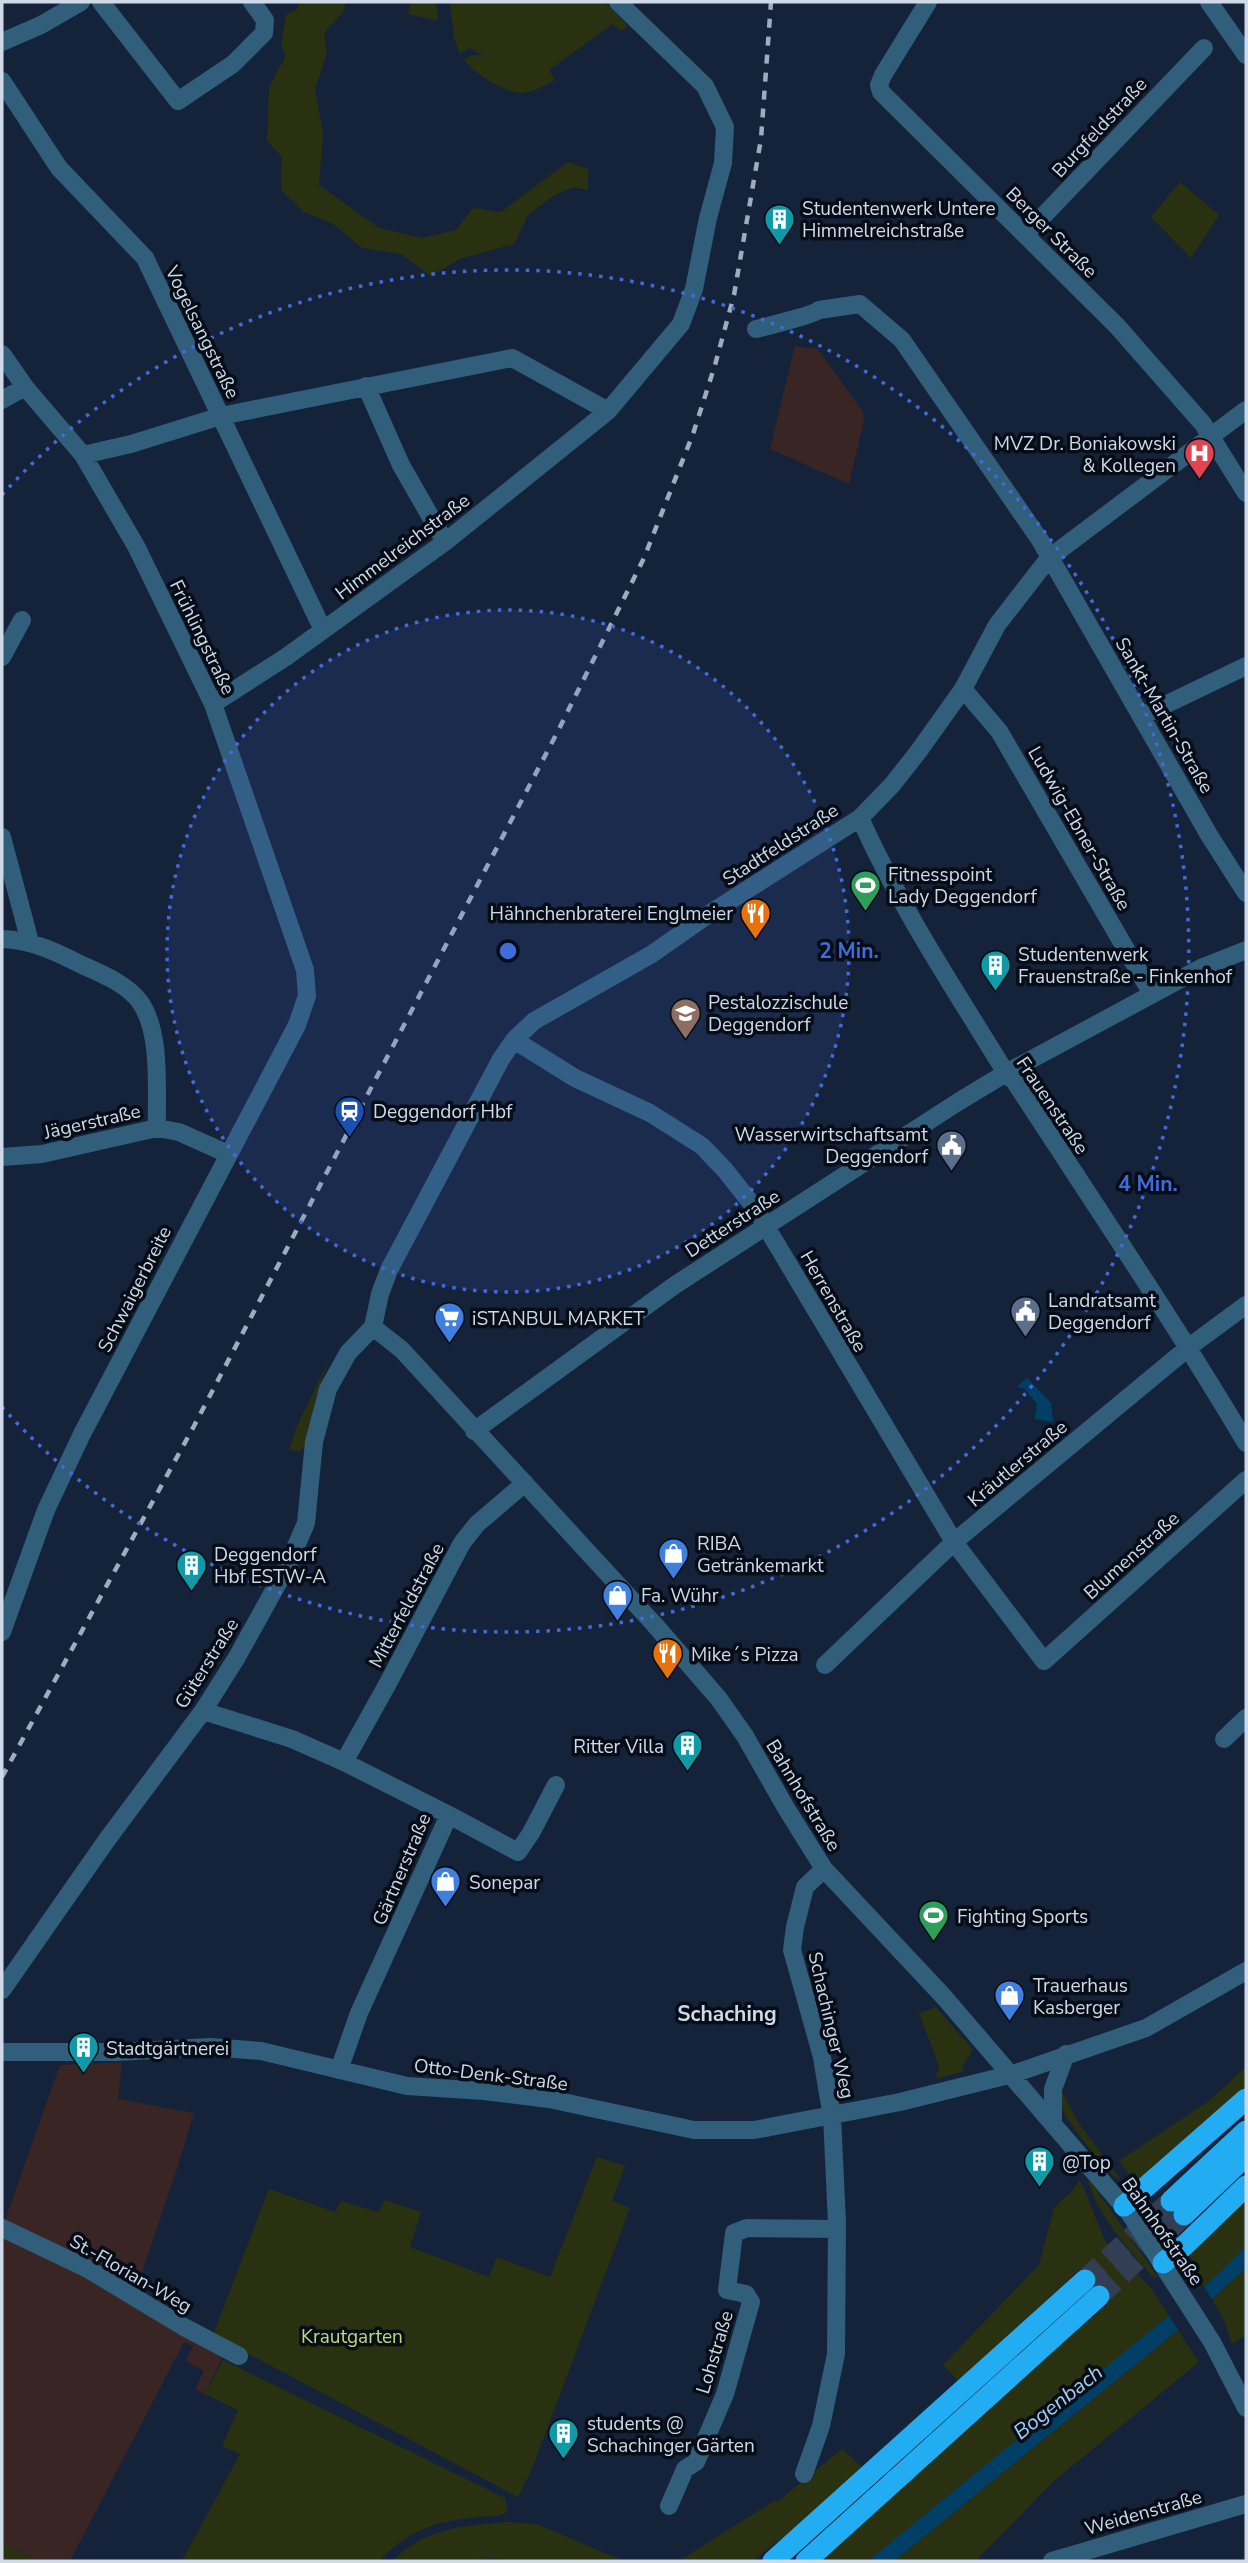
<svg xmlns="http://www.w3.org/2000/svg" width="1248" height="2563" viewBox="0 0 1248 2563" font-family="'Nunito Sans',sans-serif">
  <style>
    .industrial { fill: #382524 }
    .green { fill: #2a3110 }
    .water { fill: #023f67 }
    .pier { fill: #15233a }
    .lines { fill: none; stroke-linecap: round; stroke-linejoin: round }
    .highway-tunnel { stroke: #313e54; stroke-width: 21; stroke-dasharray: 21 10; stroke-linecap: butt }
    .minor { stroke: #315e7a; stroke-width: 18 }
    .highway { stroke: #22adf3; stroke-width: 21 }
    .rail { stroke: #a0abbc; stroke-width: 4.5; stroke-dasharray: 9 9; stroke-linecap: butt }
    .ring { fill: none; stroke: #416adb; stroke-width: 3.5; stroke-dasharray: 3.5 7 }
    .labels { text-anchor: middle; stroke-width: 7; stroke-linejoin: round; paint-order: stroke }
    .street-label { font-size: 19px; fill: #cfd9e8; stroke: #070d17 }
    .poi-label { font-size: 19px; fill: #cfd9e8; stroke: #070d17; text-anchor: start }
    .park-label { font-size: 19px; fill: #c1d87d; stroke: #070d17 }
    .neighbourhood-label { font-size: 21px; font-weight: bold; fill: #cfd9e8; stroke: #070d17 }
    .water-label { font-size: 21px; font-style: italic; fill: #a2cdf4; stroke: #070d17 }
    .centre { fill: #416adb; stroke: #070d17; stroke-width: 3.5 }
    .ring-label { font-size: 21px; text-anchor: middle; font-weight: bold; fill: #416adb; stroke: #070d17; stroke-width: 7; stroke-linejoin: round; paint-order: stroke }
  </style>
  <rect width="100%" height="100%" fill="#15233a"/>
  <!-- industrial -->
  <path class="industrial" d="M795 346 818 349 863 412 864 420 849 484 770 449Z
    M122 2062 118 2099 194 2113 174 2178 135 2293 228 2345 205 2394 195 2389 204 2371 186 2361 193 2346 184 2342 70 2561H41L2 2544V2223H4L60 2065Z"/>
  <!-- green -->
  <path class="green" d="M299 2H346L343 12 324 33 327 53 315 89 323 133 319 185 379 228 422 238 456 230 473 208 501 212 568 162 588 169V190L573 187 553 196 528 215 514 244 459 259 431 276 401 254 362 248 333 224 304 212 281 190 282 157 267 141 269 87 286 56 281 45 286 15 298 8Z
    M410 2H436L438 18 435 20 408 14Z
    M450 2H605L628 26 621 31 613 24 549 70 555 80C545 85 535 92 523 93 505 94 476 74 464 60L473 55H483L469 48 460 54 454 38Z
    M1180 182 1219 215 1191 258 1151 217Z
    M329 1360 315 1400 306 1445 299 1452 289 1450 297 1426Z
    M936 2007 973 2050 962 2067 964 2071 939 2078 936 2077 939 2066 919 2013Z
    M1246 2067V2092L1137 2185 1119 2161 1209 2101Z
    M1056 2087 1062 2091 1078 2122 1121 2180 1113 2176C1096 2155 1056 2114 1056 2087Z
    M597 2157 625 2166 612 2201 630 2208 532 2469 518 2497 213 2335 269 2189 335 2212 341 2201 378 2212 385 2200 421 2212 410 2247 489 2277 497 2257 550 2277Z
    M1088 2178 1158 2277 1154 2278C1133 2255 1092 2209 1088 2178Z
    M1080 2179 1105 2241 1151 2288 1169 2316 868 2561H821L988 2407 1109 2303 1079 2270 958 2381 943 2365 1039 2265 1054 2208 1073 2190Z
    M1246 2196V2247L1204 2287 1194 2270 1189 2251Z
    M1141 2209H1143L1169 2242 1162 2244 1140 2215Z
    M1246 2268V2335L1232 2344 1224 2320 1212 2299Z
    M1178 2330 1199 2362 1054 2481 975 2561H894Z
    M223 2360 505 2498 508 2512 498 2516C450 2518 413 2524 379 2561H182L240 2454 222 2446 238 2410 205 2394Z
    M842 2449 862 2467 799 2528 776 2542 752 2561H679L774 2501 777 2502Z
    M507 2522 536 2524 624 2561H510L496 2558 464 2561H392C424 2529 463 2525 507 2522Z
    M2 2544 41 2561H2Z"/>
  <!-- water -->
  <path class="water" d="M1027 1378 1051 1403 1053 1422 1035 1419 1037 1404 1024 1388 1017 1387Z
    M1246 2247V2268L1178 2330 894 2561H868L1204 2287Z"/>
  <!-- pier -->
  <path class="pier" d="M1202 2284 1214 2302 1180 2333 1167 2313Z"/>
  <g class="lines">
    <!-- highway-tunnel -->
    <path class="highway-tunnel" d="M1085 2280 1171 2201
      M1099 2296 1184 2215"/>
    <!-- minor -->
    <path class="minor" d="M101 2 178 101 233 64 264 33 265 20 252 2
      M928 2 883 75 879 85 881 92 1117 326 1203 424 1246 493
      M1209 2 1246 55
      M2 42 41 25 81 2
      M2 81 59 168 145 258 323 630
      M1025 235 1204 48
      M756 329C768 326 813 315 819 310L860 304 902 340 1040 540 1209 835 1246 893
      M2 354 25 387 83 455 136 546 213 704 305 970 307 996 297 1025 82 1434 46 1510 2 1632
      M366 386 401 465 445 542
      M2 400 25 387
      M83 455 131 444 221 416 512 358 608 411
      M2 657 22 620
      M963 689 999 731 1152 994
      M213 704 286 657 445 542 608 411 681 324 694 289 708 218 723 163 725 127 705 86 618 2
      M1142 716 1246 666
      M860 818C900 907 955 990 1006 1073L1015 1082C1093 1202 1173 1320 1246 1443
      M2 837 30 942
      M2 939C32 940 56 952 82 965 102 974 127 984 140 1002 162 1033 156 1092 157 1128
      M514 1040 575 1078 650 1113 702 1146 725 1170 755 1208 954 1542 1044 1661 1246 1480
      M2 1157 42 1154 157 1128 179 1132 228 1154
      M373 1327 402 1350 654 1624 719 1699 745 1736 786 1808 824 1869 944 1997 1130 2214 1212 2342 1246 2408
      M474 1431 675 1285 958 1102 1006 1073 1203 967 1246 950
      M825 1665 954 1542 1189 1347 1246 1305
      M203 1711 292 1739 344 1762 449 1815 359 2013 339 2070
      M1224 1739 1246 1718
      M344 1762 387 1685 462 1543 477 1524 525 1483
      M449 1815 518 1852 531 1833 556 1785
      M2 1990 106 1841 203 1711 237 1657 288 1565 306 1523 314 1442 328 1389 348 1353 373 1327 380 1294 389 1270 501 1059 514 1040 534 1021 652 954 712 912 860 818 892 785 918 752 963 689 997 625 1049 558 1246 410
      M2 2052H117L210 2047 261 2051 407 2086 484 2091 549 2099 694 2130H754L900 2102 1013 2074 1146 2028 1246 1971
      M1053 2122V2089L1066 2054
      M2 2228 86 2268 184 2327 239 2356
      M804 2474 821 2426 836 2354 837 2223 832 2116 827 2088 822 2057 792 1950 795 1927 805 1887 824 1869
      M669 2506 685 2469 696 2462 725 2394 751 2302 746 2294 727 2290 734 2233 747 2228 837 2229
      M1052 2561 1246 2504"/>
    <!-- highway -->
    <path class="highway" d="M1171 2201 1246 2131
      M1124 2206 1246 2099
      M1184 2215 1246 2156
      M1163 2263 1185 2245 1246 2186
      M773 2561 1085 2280
      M806 2561 1099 2296"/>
    <!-- rail -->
    <path class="rail" d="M2 1777 194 1426 558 731 644 558 693 434 715 365 734 295 761 139 771 2"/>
  </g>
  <!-- distance rings -->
  <circle cx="508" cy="951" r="341" fill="#416adb" fill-opacity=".12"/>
  <g class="ring">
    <circle cx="508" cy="951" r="341"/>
    <path d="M2 495A681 681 0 1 1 2 1407"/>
  </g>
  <!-- icons -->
  <defs>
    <symbol id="building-pin" viewBox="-11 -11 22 30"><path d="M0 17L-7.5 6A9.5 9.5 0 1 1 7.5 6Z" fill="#0f9aa8" stroke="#070d17"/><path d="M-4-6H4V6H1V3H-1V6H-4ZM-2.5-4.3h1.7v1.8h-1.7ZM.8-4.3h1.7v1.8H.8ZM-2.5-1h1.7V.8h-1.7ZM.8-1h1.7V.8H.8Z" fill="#fff"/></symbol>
    <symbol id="hospital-pin" viewBox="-11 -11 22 30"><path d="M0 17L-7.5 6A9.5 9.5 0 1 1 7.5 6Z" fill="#e0444e" stroke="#070d17"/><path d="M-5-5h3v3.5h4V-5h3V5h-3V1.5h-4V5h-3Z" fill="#fff"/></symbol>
    <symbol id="stadium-pin" viewBox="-11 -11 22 30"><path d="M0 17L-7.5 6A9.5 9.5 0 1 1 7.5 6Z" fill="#2e9e5b" stroke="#070d17"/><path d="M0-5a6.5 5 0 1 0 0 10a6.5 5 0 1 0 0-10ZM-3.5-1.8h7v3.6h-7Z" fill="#fff"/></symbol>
    <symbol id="restaurant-pin" viewBox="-11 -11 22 30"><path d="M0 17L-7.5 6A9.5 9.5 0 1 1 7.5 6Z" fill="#e8710a" stroke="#070d17"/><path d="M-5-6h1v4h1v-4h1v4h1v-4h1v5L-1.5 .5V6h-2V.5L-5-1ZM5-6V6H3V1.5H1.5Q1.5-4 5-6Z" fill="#fff"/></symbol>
    <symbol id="school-pin" viewBox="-11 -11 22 30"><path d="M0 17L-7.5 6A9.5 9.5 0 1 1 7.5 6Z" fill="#8d6e63" stroke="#070d17"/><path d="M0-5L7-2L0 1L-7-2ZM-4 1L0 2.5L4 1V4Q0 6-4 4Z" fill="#fff"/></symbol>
    <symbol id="station-pin" viewBox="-11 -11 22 30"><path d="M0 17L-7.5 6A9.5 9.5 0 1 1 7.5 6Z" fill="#1a4fb4" stroke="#070d17"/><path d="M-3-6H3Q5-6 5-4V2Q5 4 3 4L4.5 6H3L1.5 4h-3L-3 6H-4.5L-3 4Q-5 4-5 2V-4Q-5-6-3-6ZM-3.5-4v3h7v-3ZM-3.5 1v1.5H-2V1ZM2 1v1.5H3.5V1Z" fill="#fff"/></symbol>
    <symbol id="civic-pin" viewBox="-11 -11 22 30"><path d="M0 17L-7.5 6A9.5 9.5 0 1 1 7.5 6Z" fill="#5c6f8a" stroke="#070d17"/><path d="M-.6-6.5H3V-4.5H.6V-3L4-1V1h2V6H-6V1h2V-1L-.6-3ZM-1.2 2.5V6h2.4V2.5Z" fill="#fff"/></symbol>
    <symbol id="supermarket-pin" viewBox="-11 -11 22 30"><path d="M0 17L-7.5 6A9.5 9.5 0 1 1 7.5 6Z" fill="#3f7fe0" stroke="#070d17"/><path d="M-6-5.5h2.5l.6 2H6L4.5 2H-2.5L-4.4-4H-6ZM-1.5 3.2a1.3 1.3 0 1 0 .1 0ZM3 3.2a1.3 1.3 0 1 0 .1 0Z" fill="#fff"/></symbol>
    <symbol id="shop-pin" viewBox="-11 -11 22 30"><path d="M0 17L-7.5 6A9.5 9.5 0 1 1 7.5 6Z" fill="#3f7fe0" stroke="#070d17"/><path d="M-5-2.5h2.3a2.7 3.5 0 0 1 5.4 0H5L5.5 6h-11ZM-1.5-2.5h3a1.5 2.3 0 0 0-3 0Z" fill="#fff"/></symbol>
  </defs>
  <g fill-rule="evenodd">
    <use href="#building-pin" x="762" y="202" width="35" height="47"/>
    <use href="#hospital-pin" x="1182" y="436" width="35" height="47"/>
    <use href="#stadium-pin" x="848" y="868" width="35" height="47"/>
    <use href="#restaurant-pin" x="738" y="896" width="35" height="47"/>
    <use href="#building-pin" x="978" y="948" width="35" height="47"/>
    <use href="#school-pin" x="668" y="996" width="35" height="47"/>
    <use href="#station-pin" x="332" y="1094" width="35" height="47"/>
    <use href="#civic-pin" x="934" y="1128" width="35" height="47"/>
    <use href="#civic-pin" x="1008" y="1294" width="35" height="47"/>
    <use href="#supermarket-pin" x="432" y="1300" width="35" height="47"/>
    <use href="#shop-pin" x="656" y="1536" width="35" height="47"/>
    <use href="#building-pin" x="174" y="1548" width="35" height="47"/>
    <use href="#shop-pin" x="600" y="1578" width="35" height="47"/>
    <use href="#restaurant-pin" x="650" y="1636" width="35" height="47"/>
    <use href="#building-pin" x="670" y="1728" width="35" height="47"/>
    <use href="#shop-pin" x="428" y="1864" width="35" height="47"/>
    <use href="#stadium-pin" x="916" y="1898" width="35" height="47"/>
    <use href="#shop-pin" x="992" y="1978" width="35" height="47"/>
    <use href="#building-pin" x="66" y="2030" width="35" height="47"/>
    <use href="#building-pin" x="1022" y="2144" width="35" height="47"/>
    <use href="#building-pin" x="546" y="2416" width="35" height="47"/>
  </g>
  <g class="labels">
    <!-- street labels -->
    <g class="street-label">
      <text transform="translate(1099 127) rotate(-47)" y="7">Burgfeldstraße</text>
      <text transform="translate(1052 232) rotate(45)" y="7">Berger Straße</text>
      <text transform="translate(203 332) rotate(64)" y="7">Vogelsangstraße</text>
      <text transform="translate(402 546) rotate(-37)" y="7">Himmelreichstraße</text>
      <text transform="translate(203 637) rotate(64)" y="7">Frühlingstraße</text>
      <text transform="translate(1165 715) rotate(60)" y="7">Sankt-Martin-Straße</text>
      <text transform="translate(1080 828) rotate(60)" y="7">Ludwig-Ebner-Straße</text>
      <text transform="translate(780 844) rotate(-33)" y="7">Stadtfeldstraße</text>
      <text transform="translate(1053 1105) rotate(56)" y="7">Frauenstraße</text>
      <text transform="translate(92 1121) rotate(-13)" y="7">Jägerstraße</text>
      <text transform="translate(732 1223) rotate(-33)" y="7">Detterstraße</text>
      <text transform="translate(134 1289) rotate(-63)" y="7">Schwaigerbreite</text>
      <text transform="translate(834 1301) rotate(60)" y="7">Herrenstraße</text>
      <text transform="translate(1017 1463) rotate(-40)" y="7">Kräutlerstraße</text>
      <text transform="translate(1131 1555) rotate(-42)" y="7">Blumenstraße</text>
      <text transform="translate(406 1605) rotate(-62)" y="7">Mitterfeldstraße</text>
      <text transform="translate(206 1663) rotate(-58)" y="7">Güterstraße</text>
      <text transform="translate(804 1795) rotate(59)" y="7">Bahnhofstraße</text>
      <text transform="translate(401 1869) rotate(-67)" y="7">Gärtnerstraße</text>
      <text transform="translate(832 2025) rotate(77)" y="7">Schachinger Weg</text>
      <text transform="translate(491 2074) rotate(7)" y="7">Otto-Denk-Straße</text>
      <text transform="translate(1163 2231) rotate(55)" y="7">Bahnhofstraße</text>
      <text transform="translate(131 2273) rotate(30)" y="7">St.-Florian-Weg</text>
      <text transform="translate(714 2352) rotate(-73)" y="7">Lohstraße</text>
      <text transform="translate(1143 2512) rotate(-16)" y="7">Weidenstraße</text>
    </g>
    <!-- poi labels -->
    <g class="poi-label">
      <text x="802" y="215">Studentenwerk Untere<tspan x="802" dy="22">Himmelreichstraße</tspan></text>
      <text x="1176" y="450" text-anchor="end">MVZ Dr. Boniakowski<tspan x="1176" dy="22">&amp; Kollegen</tspan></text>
      <text x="888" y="881">Fitnesspoint<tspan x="888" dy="22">Lady Deggendorf</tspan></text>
      <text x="733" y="920" text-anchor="end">Hähnchenbraterei Englmeier</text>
      <text x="1018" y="961">Studentenwerk<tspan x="1018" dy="22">Frauenstraße - Finkenhof</tspan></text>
      <text x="708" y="1009">Pestalozzischule<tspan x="708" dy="22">Deggendorf</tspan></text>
      <text x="373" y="1118">Deggendorf Hbf</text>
      <text x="928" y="1141" text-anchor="end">Wasserwirtschaftsamt<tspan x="928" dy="22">Deggendorf</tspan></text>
      <text x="1048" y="1307">Landratsamt<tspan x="1048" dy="22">Deggendorf</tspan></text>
      <text x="472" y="1325">iSTANBUL MARKET</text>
      <text x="697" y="1550">RIBA<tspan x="697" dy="22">Getränkemarkt</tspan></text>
      <text x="214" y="1561">Deggendorf<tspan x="214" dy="22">Hbf ESTW-A</tspan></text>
      <text x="641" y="1602">Fa. Wühr</text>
      <text x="691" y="1661">Mike´s Pizza</text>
      <text x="664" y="1753" text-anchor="end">Ritter Villa</text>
      <text x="469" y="1889">Sonepar</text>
      <text x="957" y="1923">Fighting Sports</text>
      <text x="1033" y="1992">Trauerhaus<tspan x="1033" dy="22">Kasberger</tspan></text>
      <text x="106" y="2055">Stadtgärtnerei</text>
      <text x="1062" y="2169">@Top</text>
      <text x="587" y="2430">students @<tspan x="587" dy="22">Schachinger Gärten</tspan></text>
    </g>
    <!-- park labels -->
    <g class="park-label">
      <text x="352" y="2343">Krautgarten</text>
    </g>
    <!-- neighbourhood labels -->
    <g class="neighbourhood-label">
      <text x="727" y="2021">Schaching</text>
    </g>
    <!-- water labels -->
    <g class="water-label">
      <text transform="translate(1058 2402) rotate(-38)" y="7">Bogenbach</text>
    </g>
  </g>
  <circle cx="508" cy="951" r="10" class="centre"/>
  <g class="ring-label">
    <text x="849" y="958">2 Min.</text>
    <text x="1148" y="1191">4 Min.</text>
  </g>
  <!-- border -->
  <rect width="1248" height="2563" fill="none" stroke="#cfd9e8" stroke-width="7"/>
</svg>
